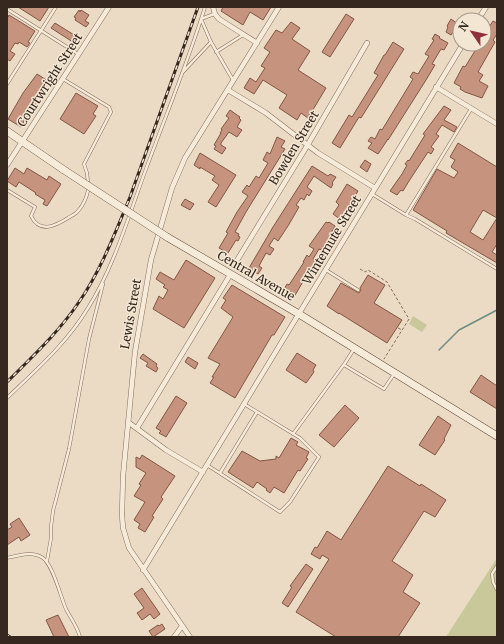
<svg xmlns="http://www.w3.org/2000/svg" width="504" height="644" viewBox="0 0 504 644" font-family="Merriweather,serif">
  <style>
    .green { fill: #c8c89a }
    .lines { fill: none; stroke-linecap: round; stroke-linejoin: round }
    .stream { stroke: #6e8c81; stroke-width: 1.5 }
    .building { fill: #c6947e; stroke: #825644; fill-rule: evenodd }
    .lane-casing { stroke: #856d5d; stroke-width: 3.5 }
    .street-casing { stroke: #856d5d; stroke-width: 5.5 }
    .secondary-casing { stroke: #664f40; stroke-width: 8 }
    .path { stroke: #856d5d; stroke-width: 1; stroke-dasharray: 3 2; stroke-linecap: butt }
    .lane { stroke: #f6ead8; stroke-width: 2.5 }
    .street { stroke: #f6ead8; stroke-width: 4.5 }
    .secondary { stroke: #f6ead8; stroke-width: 7 }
    .rail-casing { stroke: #36281f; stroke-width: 3 }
    .rail { stroke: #f3e7d4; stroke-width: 1.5; stroke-dasharray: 4.5; stroke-linecap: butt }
    .secondary-bridge-casing { stroke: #664f40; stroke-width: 8; stroke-linecap: butt }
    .secondary-bridge { stroke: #f6ead8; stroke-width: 7 }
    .labels { text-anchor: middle; stroke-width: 3; stroke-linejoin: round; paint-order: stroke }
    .street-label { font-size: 12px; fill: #36281f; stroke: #f3e7d4 }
  </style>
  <rect width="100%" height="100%" fill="#ebdbc5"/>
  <!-- green -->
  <path class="green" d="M413 316 427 325 422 332 409 324Z
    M497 558V637H446Z"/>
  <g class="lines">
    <!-- stream -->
    <path class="stream" d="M439 350 459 330 497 310"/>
  </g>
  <!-- building -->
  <path class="building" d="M18 7H49L40 21Z
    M223 7H271L263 20 250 12 243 25 221 11Z
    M79 10 80 12 81 10 89 15 85 21 89 23 86 27 75 20 76 18 74 17Z
    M346 14 354 19 330 57 322 52Z
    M9 15 35 31 28 42 30 43 27 47 19 42 18 44 15 43 10 51 15 54 10 61 7 59V19Z
    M451 19 458 24 451 35 446 32 448 27 447 26Z
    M493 21 497 23V34L493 40 495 42 478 72 483 75 479 81 488 86 482 98 465 92 460 89 461 87 454 83 463 66 465 67 478 46 480 47 482 44H484V35Z
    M291 22 300 28 292 39 310 51 298 70 326 88 308 118 301 113 297 120 279 108 287 95 263 80 254 94 244 88 250 78 256 82 265 68 261 66 270 52 264 48 276 30 282 33Z
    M55 23 79 38 76 44 51 28Z
    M435 34 440 37 439 38 448 43 444 50 441 49 432 64 435 65 426 80 388 140V139L378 154 368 148 372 143 368 141 371 137 375 139 380 129 382 130 413 79 410 77 413 72 418 74 429 56 425 54 434 40 432 39Z
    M393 42 404 49 361 118 359 117 340 148 332 143 349 115 352 117 378 75 374 73 384 55H385Z
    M37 74 48 81 35 101 38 103 36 107 33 105 21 127 8 119 23 93Z
    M76 93 98 106 93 114 96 116 84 134 60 119Z
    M444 106 451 110 444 120 457 127 454 132 442 125 436 134 439 136 431 147 434 149 431 154 428 152 409 181 403 191 401 190 397 195 390 191 402 174 407 165 405 164 408 160 409 161 425 135 423 134Z
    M230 110 237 115 240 117 239 118 241 120 237 127 242 130 237 137 229 132 221 143V145L226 148 222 154 214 149 216 146 214 145 221 133H220L222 130 221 129 229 118 226 116Z
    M277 137 285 141 281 147 285 149 246 212 235 232 239 234 238 236 240 237 238 241 236 240 228 253 219 248 228 233 226 232 237 212 248 196 242 192 247 185 249 187 256 176 259 178 268 163 263 160 267 152 270 154Z
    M458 143 497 167V244L492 252 497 255V263L446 233 447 231 413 210 437 169 454 178 458 172 451 167 455 160 450 157ZM483 210 497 218 483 240 470 232Z
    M200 153 236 175 216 207 208 202 219 185 212 180 215 176 200 167V169L194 165Z
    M365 160 371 164 367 172 360 167Z
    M312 166 328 176 330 174 336 177 332 183 333 184 331 188 314 176 307 187 312 191 309 196 307 194 304 200 301 198 296 205 299 207 288 226 278 241 274 238 269 246 274 249 270 255 266 253 259 266 262 268 258 274 249 268 273 227Z
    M15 168 24 174 27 168 47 180 49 176 61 184 47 206 43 204 45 200 35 194 36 193 19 182 16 187 7 181Z
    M347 184 358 191 341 220 333 214 339 205 336 202Z
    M185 199 194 204 190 210 181 205Z
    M326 222 328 223 329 222 335 226 326 244 321 250 319 249 313 259 317 262 314 268 312 266 294 297 292 296 283 291 287 284 289 285 293 279 304 262H303L307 255 309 257 314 249 309 246Z
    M186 260 215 278 184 328 153 309 159 296 163 299 168 290 163 287 165 285 156 279 160 272 174 280Z
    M368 275 385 285 374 303 402 320 387 343 339 313V314L327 306 341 283 359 293 361 290 360 288Z
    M232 285 285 317 274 335H272L235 398 210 383 214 377H212L220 364 208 358 233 317 221 308 226 300 223 298Z
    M297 353 316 365 313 370 314 372 306 383 286 370Z
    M143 354 157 364 156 366 158 368 156 372 146 366 148 363 140 358Z
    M188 357 198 363 195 369 185 362Z
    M481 375 497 386V409L470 392Z
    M176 396 187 403 166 437 159 433 161 431 156 428Z
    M345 405 359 418 334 447 319 435Z
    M438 416 451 425 444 439 445 440 435 455 419 445Z
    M291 438 298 442 296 445 309 452 306 458 308 459 300 471 298 470 284 493 274 487 270 493 266 490 267 489 257 482 253 488 228 472 242 451 260 461 276 459V456L279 458Z
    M142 455 175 476 161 497 163 499 152 516 154 517 145 532 138 528 140 524 134 520 145 502 134 496 141 485 139 484 146 473 136 467V457L140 459Z
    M388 466 420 486 421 484 446 500 435 517 424 511 392 561 413 575 403 592 420 603 398 637H336L296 612 329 559 322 555 320 559 311 554 315 547 317 548 327 531 341 540Z
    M19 518 30 535 21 541 19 537 7 545V530L12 527 10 524Z
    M306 564 313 569 288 607 282 603 292 587 290 586Z
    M142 588 160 614 154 619 150 614 142 620 137 613 144 608 134 594Z
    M58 615 69 637H54L46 620Z
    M162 624 165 629 153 637 149 631 158 625 159 626Z"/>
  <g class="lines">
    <defs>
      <path id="lane" d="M7 9 78 54
        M214 14 201 19 211 42 233 80
        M216 52 243 35
        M182 73 211 42
        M63 79 109 107 111 112 84 164 87 173 88 183
        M7 84 56 7
        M7 190 35 207 31 216C40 234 55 226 68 218 71 216 76 214 78 211 83 206 88 195 88 188
        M372 194 406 215 415 219 497 269
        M406 215 471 109
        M326 270 358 290
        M344 365 384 389 394 374
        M7 398C36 370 67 343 88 308 114 267 129 215 146 169 166 115 188 62 205 7
        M293 434 345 363 354 349
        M207 465 280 512 290 502 319 457 300 438 244 404
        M220 473 257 412
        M7 558C19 555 32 551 43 558 53 565 61 598 66 609 71 619 77 626 80 637
        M47 561 51 538V527L53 511 69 449 89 339 103 284
        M497 566 492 574 493 582 497 590"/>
      <path id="street" d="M213 7 215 14 219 19 257 43
        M478 20 486 7
        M436 87 497 124
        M228 90 266 113 318 153 375 188
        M7 165 109 7
        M236 262 307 146 367 43
        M128 422 166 450 203 472
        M137 428 230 275
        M143 570 463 44
        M174 637 182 626
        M190 637 129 548 123 528 122 515 123 476 135 352 151 260 172 188 185 158 279 7"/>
      <path id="secondary" d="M7 131 64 170
        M167 237 299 314 497 436"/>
    </defs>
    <!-- lane casing -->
    <use href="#lane" class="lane-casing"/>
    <!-- street casing -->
    <use href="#street" class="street-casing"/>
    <!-- secondary casing -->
    <use href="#secondary" class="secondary-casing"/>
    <!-- path -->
    <path class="path" d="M360 269 365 272 368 270 387 282 409 319 384 359
      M398 328 402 330"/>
    <!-- lane -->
    <use href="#lane" class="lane"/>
    <!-- street -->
    <use href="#street" class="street"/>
    <!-- secondary -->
    <use href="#secondary" class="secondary"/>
    <defs>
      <path id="rail" d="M7 382C32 357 59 332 79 302 101 270 115 233 130 197L198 7
        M7 635 10 637"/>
    </defs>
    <!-- rail casing -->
    <use href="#rail" class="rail-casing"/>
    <!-- rail -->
    <use href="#rail" class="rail"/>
    <defs>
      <path id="secondary-bridge" d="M64 170 167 237"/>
    </defs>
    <!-- secondary-bridge casing -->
    <use href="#secondary-bridge" class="secondary-bridge-casing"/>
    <!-- secondary-bridge -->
    <use href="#secondary-bridge" class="secondary-bridge"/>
  </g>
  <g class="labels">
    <!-- street labels -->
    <g class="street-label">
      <text transform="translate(50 80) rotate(-57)" y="4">Courtwright Street</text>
      <text transform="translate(294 148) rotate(-59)" y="4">Bowden Street</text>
      <text transform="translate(332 240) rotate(-59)" y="4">Wintemute Street</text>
      <text transform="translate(256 276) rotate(30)" y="4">Central Avenue</text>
      <text transform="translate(131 314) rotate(-80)" y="4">Lewis Street</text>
    </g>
  </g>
  <!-- border -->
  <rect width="504" height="644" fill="none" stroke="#36281f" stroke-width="16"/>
  <!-- north arrow -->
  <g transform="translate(472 32) rotate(304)"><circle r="19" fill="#f3e7d4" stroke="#a79b8c"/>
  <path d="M0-3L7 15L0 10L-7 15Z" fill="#8f313d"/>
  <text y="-6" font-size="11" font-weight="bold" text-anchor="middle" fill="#36281f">N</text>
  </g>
</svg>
